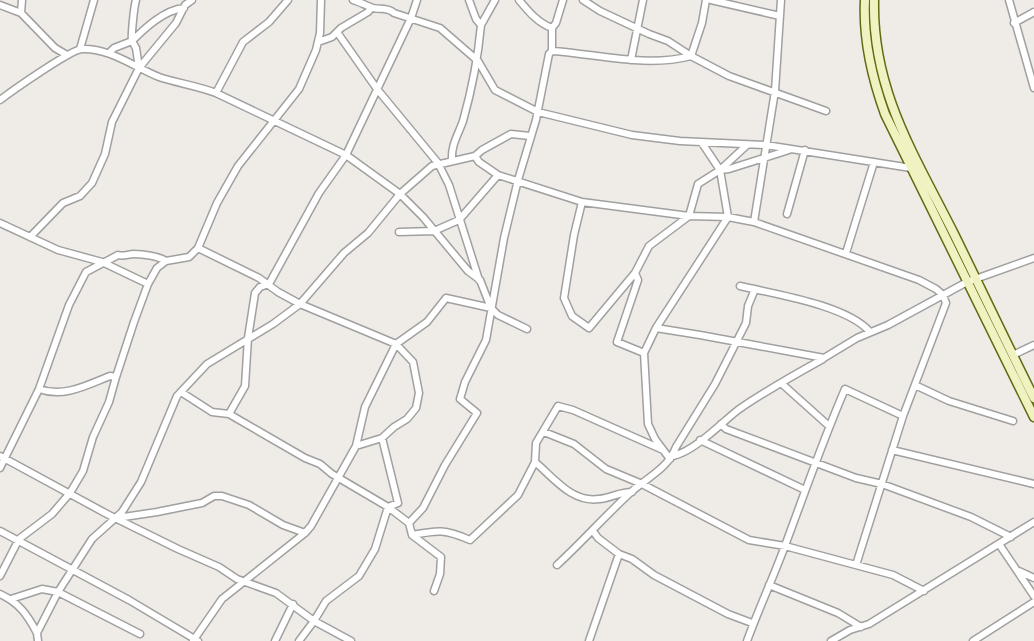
<svg xmlns="http://www.w3.org/2000/svg" width="1034" height="641" viewBox="0 0 1034 641" font-family="Cabin,sans-serif">
  <style>
    .lines { fill: none; stroke-linecap: round; stroke-linejoin: round }
    .minor-casing { stroke: #a0a0a0; stroke-width: 9 }
    .secondary-casing { stroke: #646a13; stroke-width: 11 }
    .minor { stroke: #fff; stroke-width: 6 }
    .secondary { stroke: #f1f2c2; stroke-width: 8 }
  </style>
  <rect width="100%" height="100%" fill="#efece7"/>
  <g class="lines">
    <defs>
      <path id="minor" d="M353 0C360 2 367 6 373 8 381 10 387 7 394 13L440 28 478 61 495 90 538 112 632 135 680 141 766 145 911 168
        M519 0C528 11 538 23 552 28
        M583 0 600 11 649 34 668 41 691 56 729 76 826 111
        M711 0 780 16
        M1009 0 1034 88
        M0 5 21 13 55 48 67 55
        M21 13 22 0
        M1014 23 1034 12
        M481 25 495 0
        M337 32 377 89 438 163 449 185 479 280
        M318 42 332 37 341 28 368 12 371 8
        M80 49 94 0
        M552 51C598 54 646 68 691 56L702 23 706 0
        M109 53 114 48 132 41C131 37 134 6 136 0
        M631 60 643 0
        M139 68 136 48 132 41C145 28 164 10 184 8
        M216 93 243 42 269 22 288 0
        M0 100C12 91 70 50 82 49 110 48 134 67 159 77 177 83 198 86 216 93L346 155 400 194 423 217 468 271 480 280 491 308 498 315 527 329
        M475 156 479 162 498 175 582 202 689 216 728 217 754 222 919 280 936 289 943 295 946 303 903 416 856 565
        M452 160C451 145 458 135 463 121 472 89 478 58 481 25L476 19 469 0
        M720 170 747 145
        M582 202 574 235 564 298 572 316 589 328 635 273 649 246 689 216 698 184 720 170 729 169 789 150
        M787 214 805 150
        M754 222 775 91 781 0
        M0 223 58 250 102 262 148 284
        M399 232 434 231 459 220 498 175
        M30 237 63 203 80 196 92 183 105 154 112 122 139 68 176 23 185 5 192 0
        M198 248 259 278 278 292 300 304 396 344 413 362 419 393 416 408 407 419 394 427 382 438 356 446
        M846 253 874 162
        M635 273 638 280 617 342 644 353
        M740 286C774 294 847 305 870 332
        M656 328 700 335 824 358 857 338 888 325 967 282 1034 258
        M1013 355 1034 345
        M781 383 829 426
        M915 385 949 401 1013 421
        M39 389C64 398 87 385 110 376L116 377
        M181 392 212 412 229 414 305 458 320 464 332 474 388 507 409 523
        M229 414 245 386 248 338 255 293 260 287 269 284 319 193 346 155 411 18 417 0
        M721 424 726 429 856 478 882 484 971 517 1011 537
        M544 432 574 444 606 469 642 484 749 540 785 546 893 575 924 591
        M700 440 805 490
        M892 450 1034 484
        M0 456 107 514 178 549 219 567 237 579 276 593 314 621 351 641
        M673 456C695 451 720 424 738 410 765 391 794 375 823 359
        M670 459 655 439 648 424 644 353 656 328 728 217 720 170 702 143
        M535 462C554 478 572 503 599 499 611 498 619 492 632 492
        M0 468 39 389 69 305 86 272 118 255C124 257 128 254 134 254 143 254 158 256 166 261
        M117 518 157 512 202 503 214 496H222L249 505 283 525 305 533
        M0 531 129 600 198 641
        M593 531 598 538 619 554 632 559 654 575 728 614 752 623
        M412 535C438 530 445 529 470 540L518 495 535 462 536 443 558 406 573 410 663 450
        M999 544 1034 596
        M557 565C582 542 605 516 630 493 646 478 668 469 676 447L715 384 746 323 748 306 755 289
        M1019 571 1034 578
        M0 576 19 539 52 514 70 493 83 471 93 437 109 402 116 377 134 322 148 284 157 268 166 261 189 257 198 248 217 203 238 166 299 89 316 50 320 33 321 0
        M769 585 838 613 861 627
        M434 591 440 574 441 557 412 535 409 523 423 508 445 465 477 413 460 399 465 382 486 340 504 238 518 180 536 120 549 54 552 51V28L556 23 563 0
        M0 594C19 603 27 614 37 633
        M11 599 42 589 58 592 140 634
        M38 641 37 633 58 592 92 539 122 512 141 482 177 396 207 364 273 324 300 304 344 253 368 233 400 194 432 166 475 156 482 150 511 134 530 136
        M193 641 222 599 305 533 311 526 356 446 365 407 396 344 427 322 446 298 491 308
        M275 641 293 604
        M299 641 314 621 326 601 359 576 375 549 388 507 398 503 382 438
        M589 641 619 554
        M747 641C759 608 774 576 786 543 805 492 823 440 845 389L903 416
        M831 641 850 630 869 624 1034 522
        M973 641 1034 602"/>
      <path id="secondary" d="M865 0C863 39 872 78 885 114L1034 417
        M874 0C872 91 915 156 954 234 981 289 1007 344 1034 398"/>
    </defs>
    <!-- minor casing -->
    <use href="#minor" class="minor-casing"/>
    <!-- secondary casing -->
    <use href="#secondary" class="secondary-casing"/>
    <!-- minor -->
    <use href="#minor" class="minor"/>
    <!-- secondary -->
    <use href="#secondary" class="secondary"/>
  </g>
</svg>
